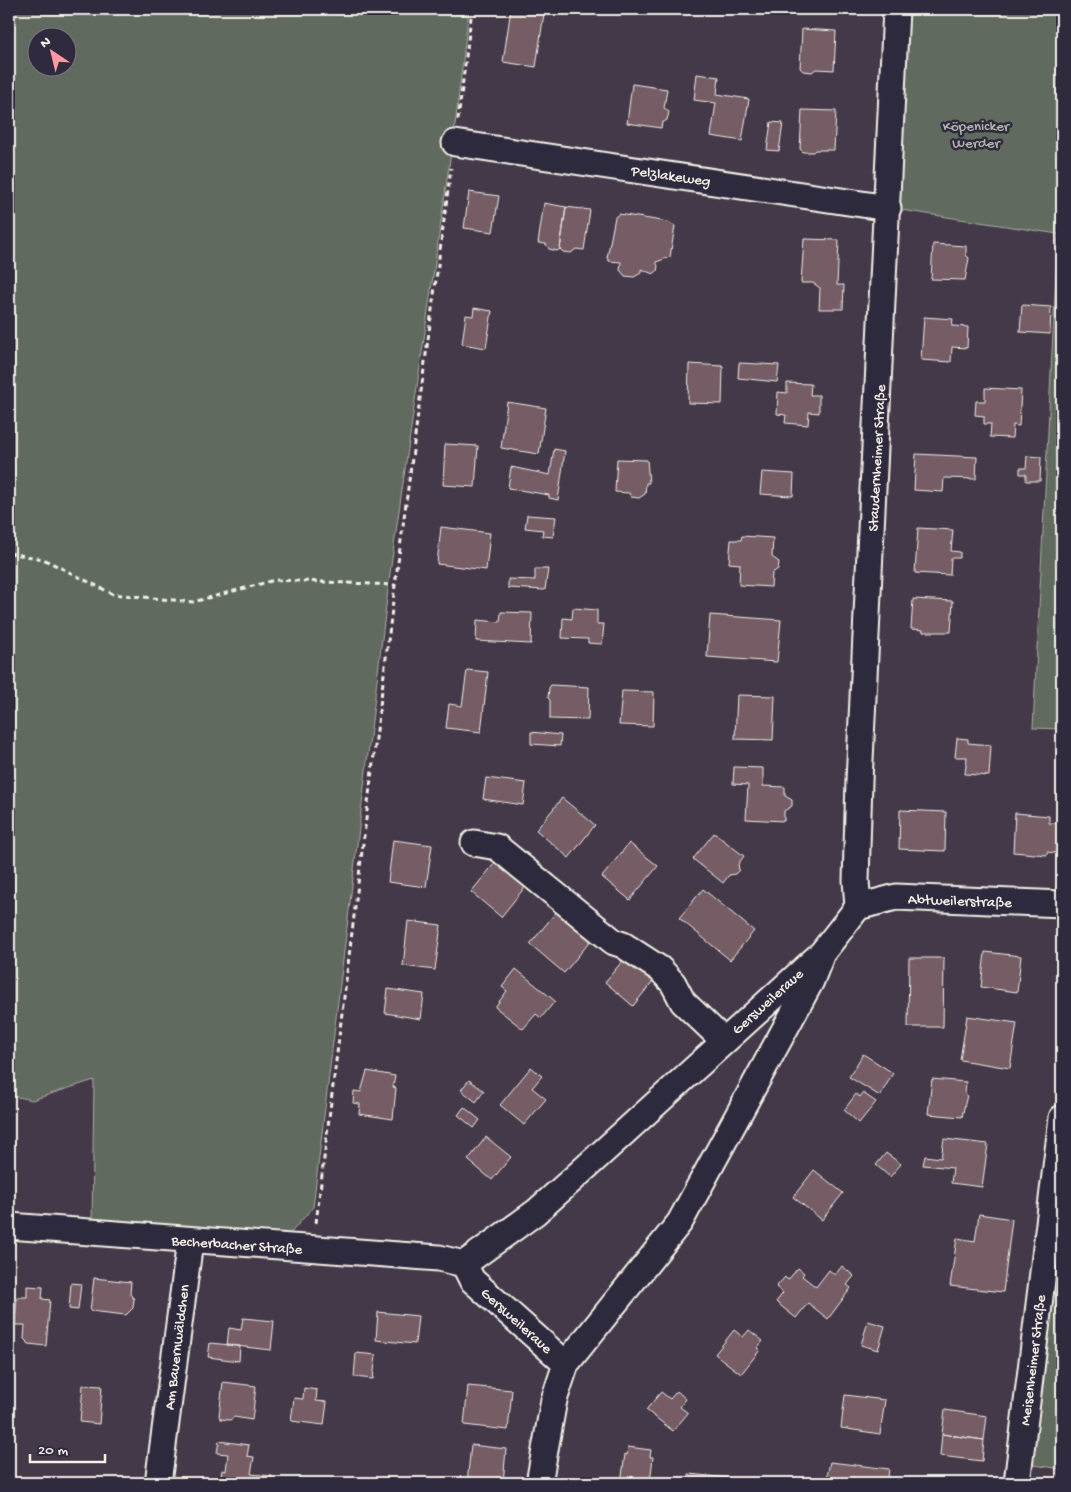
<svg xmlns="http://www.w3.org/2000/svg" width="1071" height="1492" viewBox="0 0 1071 1492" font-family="'Gochi Hand',sans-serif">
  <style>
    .green { fill: #606a5f; stroke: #aaaea4; fill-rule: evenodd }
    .building { fill: #745c65; stroke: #f4f1e8 }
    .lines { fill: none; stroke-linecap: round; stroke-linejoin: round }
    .minor-casing { stroke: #f4f1e8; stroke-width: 29 }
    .path { stroke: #f4f1e8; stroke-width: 3; stroke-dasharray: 5 4; stroke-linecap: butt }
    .minor { stroke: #2f2a3d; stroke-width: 25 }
    .labels { text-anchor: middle; stroke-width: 5; stroke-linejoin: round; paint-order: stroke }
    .park-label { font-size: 15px; fill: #b1b4aa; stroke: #2f2a3d }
    .street-label { font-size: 15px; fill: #f4f1e8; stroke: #2f2a3d }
  </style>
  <rect width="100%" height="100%" fill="#443949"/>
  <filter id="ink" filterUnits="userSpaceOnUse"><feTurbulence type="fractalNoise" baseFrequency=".02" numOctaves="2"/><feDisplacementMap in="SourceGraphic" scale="10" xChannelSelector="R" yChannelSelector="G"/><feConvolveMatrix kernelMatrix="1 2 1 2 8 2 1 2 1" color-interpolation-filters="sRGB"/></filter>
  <g filter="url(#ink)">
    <!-- green -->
    <path class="green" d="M9 9H469L456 118 390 573 313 1207 288 1236 92 1222 94 1080 32 1100 9 1095ZM38 38H68V68H38Z
      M896 9H1062V729L1033 728 1058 234 888 208Z
      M1062 1119V1469L1019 1463Z"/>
    <!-- building -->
    <path class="building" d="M511 9 544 13 536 67 503 62Z
      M802 29 836 31 834 70 816 69 812 72 803 71 800 68Z
      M697 74 719 77 717 94 749 99 742 141 711 136 716 103 694 100Z
      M632 84 667 89 664 108 669 112 667 120 662 123 661 128 627 123Z
      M802 110 836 111 834 150H815L813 152H803L800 149Z
      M771 122 783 123 779 151 767 150Z
      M469 192 499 196 493 232 464 228Z
      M544 203 566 207 560 249 557 251 549 249 546 244 538 243Z
      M566 207 590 210 584 250 576 249 571 253 563 252 560 249Z
      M619 214 668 222 675 226 670 257 656 262 658 266 657 271 653 274 641 269V273L634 277 625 276 620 270 621 262 609 261 607 258 615 217Z
      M804 239 839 240 837 285H844L843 309H819L820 288 813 283H801Z
      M933 244 966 246V255L969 258 965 280 931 279Z
      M1022 305 1051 307 1050 334 1020 332Z
      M474 308 492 311 486 348 462 344 466 315 473 316Z
      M924 317 953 319 952 326 968 327 967 348 952 347 951 362 921 360Z
      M739 363 779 365 777 382 738 378Z
      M689 364 723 366 722 404 688 403Z
      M787 383 811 384 810 395H819V413L809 412 808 425 785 423 786 415 777 414 778 392 787 393Z
      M985 388 1021 390 1019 426 1013 425 1012 438 990 437 991 424H984V416L975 415 976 401H985Z
      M507 402 546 408 539 454 501 448Z
      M445 444 478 446 475 487 443 485Z
      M554 449 565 451 558 500 549 498V495L508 488 511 467 550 475Z
      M916 454 977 457 976 479 944 478 943 492 914 490Z
      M1027 456 1041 457 1040 481H1026V474H1020V468H1026Z
      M617 459 647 460 649 483H646L645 494 639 498 631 497 629 493 615 492Z
      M762 472 794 474 793 496 760 494Z
      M527 515 556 517 553 537 542 536 543 530 525 528Z
      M441 527 490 533 486 570 437 564Z
      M918 528 953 530 951 551 960 552V558H951L950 575 915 573Z
      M742 536 773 538 772 557 779 562 778 569 772 573 771 587 739 585 740 564 729 563 731 540H741Z
      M535 569H548L545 590 508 588V579L535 580Z
      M913 599 953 601 951 632H923V630L911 629Z
      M573 608 597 610V624H604L602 644 588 643V639L562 638 563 618 572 619Z
      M501 612 532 613 531 644 476 641 477 620 500 622Z
      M710 615 781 620 777 662 707 657Z
      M467 670 488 672 481 732 446 728 449 704 462 706Z
      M551 685 589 687 588 720 550 719V700L548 698 549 688Z
      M622 691 654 692 653 726 619 725Z
      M737 695 775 696 773 740 735 739Z
      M531 732 561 735 560 746 531 744Z
      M957 738 968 739V743L991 745 989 776 965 774 967 757H955Z
      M734 767 763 768V786L785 787V796L792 800V806L784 811V821L746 819 748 785 733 784Z
      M486 778 526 783 523 805 483 799Z
      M562 798 595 825 569 858 536 830Z
      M900 810 946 812 945 851 899 849Z
      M1015 813 1049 816V823H1058L1056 853 1047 852V855L1013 852Z
      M714 833 744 856 738 864 739 870 735 874 729 875 723 883 693 859Z
      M393 840 432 845 426 887 388 882Z
      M629 843 658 866 630 900 602 877Z
      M499 858 529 882 501 917 471 892Z
      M703 889 754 931 730 960 679 918Z
      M558 910 593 938 564 973 530 944Z
      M408 921 441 925 435 970 403 966Z
      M985 952 1021 956 1017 992 981 987Z
      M629 953 657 976 633 1006 605 982Z
      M909 958H944L943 1027H908Z
      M516 969 555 1001 541 1018 536 1014 523 1029 495 1007 507 991 502 987Z
      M388 989 424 994 421 1019 385 1013Z
      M967 1016 1017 1023 1010 1068 960 1060Z
      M863 1054 893 1073 880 1096 849 1077Z
      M531 1067 542 1076 532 1088 546 1099 524 1125 500 1105Z
      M367 1071 395 1076 393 1087 396 1088 393 1119 359 1114 360 1104 353 1103 354 1091 361 1092Z
      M932 1079 966 1082 965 1094 967 1095 962 1117 928 1114Z
      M469 1080 484 1091 476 1102 461 1090Z
      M863 1093 876 1102 859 1123 844 1110 856 1094 860 1097Z
      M464 1107 480 1120 474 1128 458 1115Z
      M486 1137 511 1157 492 1180 468 1160Z
      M944 1139 988 1144 982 1187 951 1183 953 1168 923 1165 925 1156 941 1158Z
      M886 1153 901 1164 890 1177 876 1165Z
      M814 1170 843 1193 822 1220 793 1197Z
      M979 1214 1012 1219 1003 1292 950 1286 957 1238 975 1241Z
      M842 1266 854 1276 847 1285 851 1288 828 1319 808 1303 796 1318 776 1302 783 1293 776 1287 785 1277 788 1280 798 1268 804 1273 802 1276 816 1287 829 1270 835 1275Z
      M94 1278 131 1282 130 1294 134 1299 133 1308 126 1315 90 1311Z
      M71 1283 81 1284 78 1310 69 1309Z
      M27 1286 43 1287 42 1299 50 1300 46 1346 29 1344 24 1339 25 1325H15L17 1297H27Z
      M378 1312 418 1316 415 1344 376 1340Z
      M243 1318 274 1321 271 1350 227 1345 229 1328 241 1330Z
      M868 1321 885 1326 878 1350 861 1345Z
      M734 1330 743 1337 749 1330 763 1341 757 1348 760 1350 741 1374 715 1354Z
      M210 1343 240 1346 239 1361 208 1357Z
      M356 1353 376 1355 373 1379 354 1377Z
      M223 1382 256 1386 252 1420 234 1417 230 1420 221 1419 219 1416Z
      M83 1385 102 1386 99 1424 80 1422Z
      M468 1386 512 1390 508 1430 464 1425Z
      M304 1388 317 1390 316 1401 327 1402 324 1425 291 1421 294 1398 303 1399Z
      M677 1391 686 1399 680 1407 688 1413 673 1431 646 1410 661 1392 670 1399Z
      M845 1395 885 1400 880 1434 841 1428Z
      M945 1410 987 1416 984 1440 942 1434Z
      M942 1434 984 1440 982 1461 940 1456Z
      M219 1441 249 1445 247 1456 254 1457 251 1474 272 1476 271 1483H220L222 1470 226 1471 228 1454 217 1453Z
      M471 1445 506 1449 503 1483H467Z
      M628 1447 651 1450 650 1457H653L650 1483H621L625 1454 627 1455Z
      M830 1462 889 1469 887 1483 827 1477Z
      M689 1474 728 1478V1483H688Z"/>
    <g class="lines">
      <defs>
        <path id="minor" d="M455 143 888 208
          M474 843 497 847 614 942 623 945 660 969 673 983 683 1002 723 1040
          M858 907 856 880 859 781 896 9
          M858 907 896 897 1062 904
          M9 1226 439 1258 464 1264
          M464 1264 536 1212 573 1179 822 953 858 907
          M464 1264 472 1280 566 1364
          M158 1483 190 1241
          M539 1483 554 1400 566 1364 680 1222 811 981 822 953
          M1017 1483 1062 1118"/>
      </defs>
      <!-- minor casing -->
      <use href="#minor" class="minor-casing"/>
      <!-- path -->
      <path class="path" d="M458 120 472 9
        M9 553 43 559 113 594 193 602 275 580 395 585
        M316 1223 395 585 451 168"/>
      <!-- minor -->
      <use href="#minor" class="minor"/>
    </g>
  </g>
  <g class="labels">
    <!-- park labels -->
    <g class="park-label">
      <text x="976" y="130">Köpenicker<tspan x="976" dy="17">Werder</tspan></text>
    </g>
    <!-- street labels -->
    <g class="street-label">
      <text transform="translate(671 175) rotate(8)" y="5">Pelzlakeweg</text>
      <text transform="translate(876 458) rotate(-87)" y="5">Staudernheimer Straße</text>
      <text transform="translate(960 900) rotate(2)" y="5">Abtweilerstraße</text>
      <text transform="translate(767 1001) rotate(-42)" y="5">Gersweileraue</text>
      <text transform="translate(237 1244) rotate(4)" y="5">Becherbacher Straße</text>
      <text transform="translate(517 1320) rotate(42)" y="5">Gersweileraue</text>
      <text transform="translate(176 1347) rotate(-83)" y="5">Am Bauernwäldchen</text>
      <text transform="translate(1032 1360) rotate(-83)" y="5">Meisenheimer Straße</text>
    </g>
  </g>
  <!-- margin -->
  <rect width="1071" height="1492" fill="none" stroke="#2f2a3d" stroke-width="30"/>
  <rect x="15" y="15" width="1041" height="1462" fill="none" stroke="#f4f1e8" stroke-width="2" filter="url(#ink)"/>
  <!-- north arrow -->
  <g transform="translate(52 52) rotate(325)"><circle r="24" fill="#2f2a3d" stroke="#7e7a81"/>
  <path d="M0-4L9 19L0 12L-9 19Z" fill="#ff9aa2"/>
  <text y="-8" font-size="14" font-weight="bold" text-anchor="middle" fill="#f4f1e8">N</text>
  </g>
  <!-- scale -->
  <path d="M30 1454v8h75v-8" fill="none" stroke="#f4f1e8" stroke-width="2.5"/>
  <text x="38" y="1454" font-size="15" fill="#f4f1e8" stroke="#2f2a3d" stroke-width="4" paint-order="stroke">20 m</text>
</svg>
